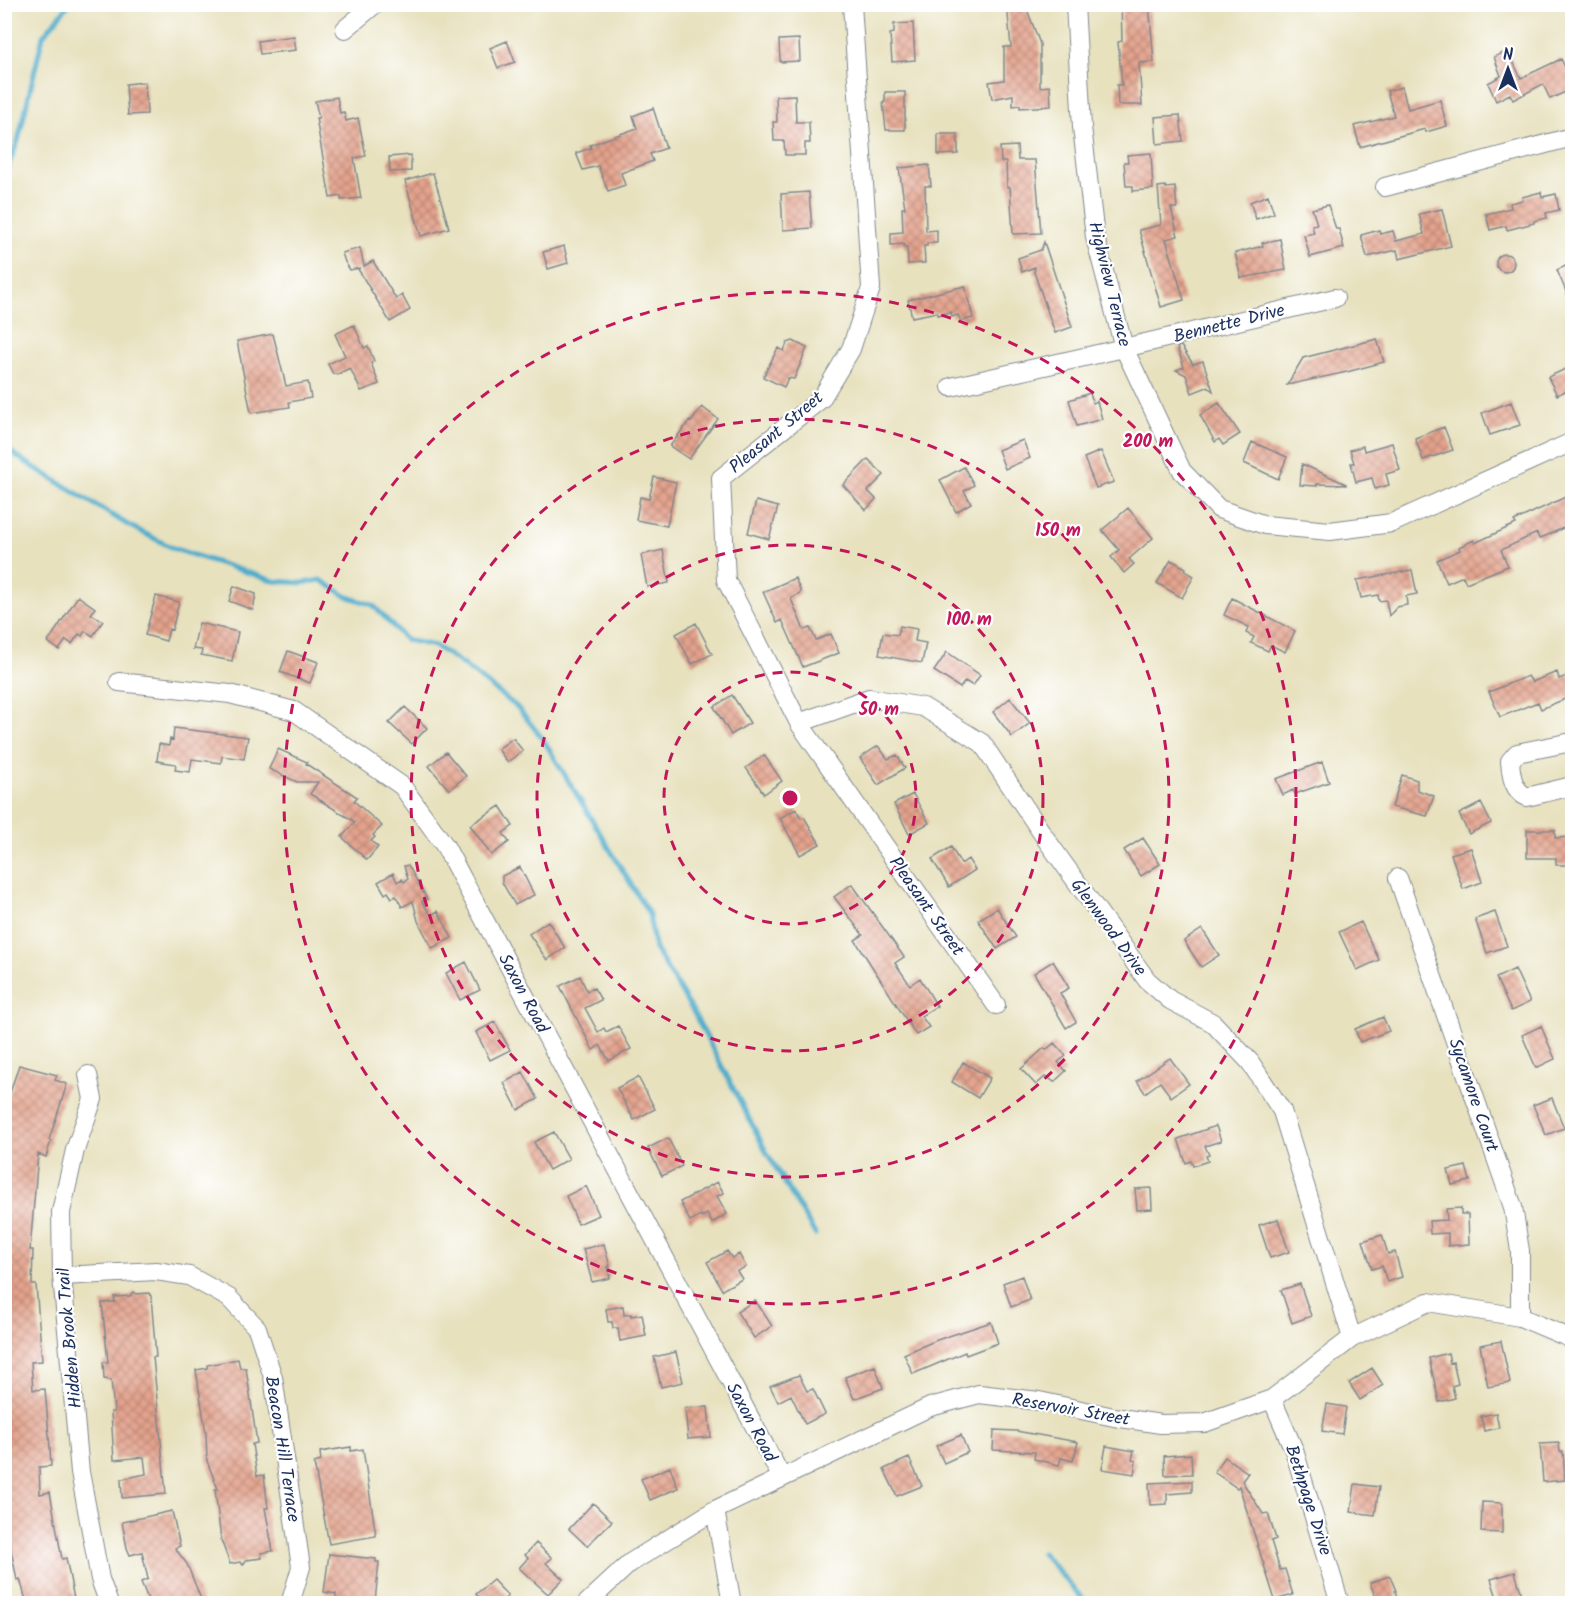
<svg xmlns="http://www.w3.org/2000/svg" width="1577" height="1608" viewBox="0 0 1577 1608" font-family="Kalam,sans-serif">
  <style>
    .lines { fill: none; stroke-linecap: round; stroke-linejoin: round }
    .stream { stroke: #4caccb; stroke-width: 5 }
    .building { fill: url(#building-cross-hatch) }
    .minor-casing { stroke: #81888e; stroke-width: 20 }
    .minor { stroke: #fff; stroke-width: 18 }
    .ring { fill: none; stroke: #c2185b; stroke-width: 3; stroke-dasharray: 10 8 }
    .labels { text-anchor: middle; stroke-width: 4.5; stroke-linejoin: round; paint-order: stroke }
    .street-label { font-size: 18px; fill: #1b2f5e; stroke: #fff }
    .centre { fill: #c2185b; stroke: #fff; stroke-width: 3 }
    .ring-label { font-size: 18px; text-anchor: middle; font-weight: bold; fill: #c2185b; stroke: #fff; stroke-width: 4.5; stroke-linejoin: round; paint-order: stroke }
  </style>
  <defs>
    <pattern id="building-cross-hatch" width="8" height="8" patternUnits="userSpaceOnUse" patternTransform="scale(1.5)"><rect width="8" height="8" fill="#e4a38c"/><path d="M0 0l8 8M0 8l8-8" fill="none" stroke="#b88576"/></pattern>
  </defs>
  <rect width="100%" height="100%" fill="#fff"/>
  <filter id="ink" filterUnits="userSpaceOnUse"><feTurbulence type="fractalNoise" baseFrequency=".0167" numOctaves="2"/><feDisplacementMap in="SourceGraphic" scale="12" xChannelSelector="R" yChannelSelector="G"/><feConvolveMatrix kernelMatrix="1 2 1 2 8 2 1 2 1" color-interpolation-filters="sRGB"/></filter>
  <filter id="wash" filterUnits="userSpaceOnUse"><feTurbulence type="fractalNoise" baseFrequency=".008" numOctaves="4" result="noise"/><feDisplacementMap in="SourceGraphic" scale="24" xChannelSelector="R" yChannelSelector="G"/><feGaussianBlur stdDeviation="1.35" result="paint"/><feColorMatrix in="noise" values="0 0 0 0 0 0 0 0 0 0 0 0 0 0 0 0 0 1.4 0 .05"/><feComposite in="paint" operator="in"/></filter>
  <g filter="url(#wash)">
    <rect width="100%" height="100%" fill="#e7e1be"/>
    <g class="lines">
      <!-- stream -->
      <path class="stream" d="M4 176 18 141 43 36 69 4
        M4 447 24 461 128 525 175 549 274 581 302 583 321 580 346 596 373 605 406 640 435 646 462 664 517 707 543 739 649 914 655 949 695 1015 767 1153 815 1234
        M1042 1553 1087 1604"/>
    </g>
    <g id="blocks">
      <!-- building -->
      <path class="building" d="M1007 4H1025L1040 44V87L1050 86 1051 106 1020 108V105L1013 106V95L992 99 989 82 1004 80V47H1011Z
        M1121 4H1149L1154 62 1139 63 1142 105H1118L1117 85H1122L1118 42 1122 41Z
        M913 23 915 60 892 62 890 34 894 33V24Z
        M294 36 296 50 260 54 258 41Z
        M799 39 800 61 780 62 779 40Z
        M507 41 515 62 498 68 490 48Z
        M1508 51 1521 78 1561 59 1566 69 1572 66V89L1550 99 1543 84 1513 100 1510 94 1496 101 1488 83 1501 76 1494 57Z
        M145 82 147 114 128 115 126 84Z
        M1402 87 1408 109 1440 100 1447 126 1426 132 1425 129 1360 147 1354 126 1394 116 1387 91Z
        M885 92H905V130H886L883 102H885Z
        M795 95 796 122H809L810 143H805V155H785L784 141H774L773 122H777L776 96Z
        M337 97 340 113 344 112 346 121 358 118 366 156 354 158 361 198 341 200V196L330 198 316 118H319L315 101Z
        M653 108 666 148 650 154 653 161 621 173 625 185 608 191 598 166 583 170 576 153 591 148 590 145 637 128 633 116Z
        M1180 115 1183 141 1157 144 1155 117Z
        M938 134H958V154L938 155Z
        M1017 146 1018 160H1035L1041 233 1013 234 1010 187H1007L1006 162H1001L1000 147Z
        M1151 153 1153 189 1133 191V186H1126L1124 162H1128L1127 155Z
        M411 155V171L390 172 389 157Z
        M929 165 931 186H925L926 231 937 230V243H927V246H924L925 263 908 264 907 247H904V244L891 245V233L903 232 902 208H905L899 168Z
        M433 173 449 228 421 236 405 181Z
        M1165 186 1166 188 1175 187 1177 208H1171L1178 236 1166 239 1184 300 1161 307 1139 230 1161 225 1158 187Z
        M809 192 812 228 783 230 781 194Z
        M1541 192 1542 197 1556 194 1559 210 1546 213 1547 218 1534 221V223L1507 230 1506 226 1490 230 1486 214 1511 208 1510 203 1523 200 1522 197Z
        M1268 195 1274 213 1256 219 1250 202Z
        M1328 205 1336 229H1339L1344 248 1310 257 1304 235 1314 233 1312 225 1317 224 1312 209Z
        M1442 209 1451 246 1399 259 1397 250 1367 257 1361 235 1379 230 1380 234 1393 231 1396 241 1424 234 1419 214Z
        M1280 239 1286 270 1241 278 1235 253 1263 246 1262 243Z
        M1044 242 1072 327 1055 333 1034 272 1035 267 1022 272 1018 258 1041 250Z
        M564 246 568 263 548 269 543 252Z
        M360 248 364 266 373 261 396 299 402 295 410 310 390 322 358 269 360 268 350 270 345 262 342 253Z
        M1496 263a9 9 0 1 1 18 0a9 9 0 1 1-18 0Z
        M1572 263V306L1557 270Z
        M965 286 973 318 961 321 958 315 952 317 951 312 938 315 937 312 912 317 908 300Z
        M354 325 364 348 368 346 374 361 371 363 379 384 361 391 350 368 338 374H333L328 364 345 356 335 334Z
        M273 334 286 386 308 382 311 398 289 402 290 407 251 413 237 341Z
        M1377 339 1384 362 1347 372 1287 385 1303 358Z
        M793 341 807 348 794 379 788 378 784 387 763 377 778 348 784 351 787 343Z
        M1181 346 1193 364 1203 361 1213 391 1207 387 1192 393 1186 375 1176 370 1184 367 1177 347Z
        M1572 366V388L1557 395 1548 377Z
        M1090 393 1093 403 1097 401 1102 419 1077 426 1069 400Z
        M1511 402 1520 425 1490 435 1482 413Z
        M1219 403 1240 434 1223 445 1219 439 1215 442 1200 415Z
        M702 407 718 419 689 459 670 446 689 421 691 422Z
        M1444 427 1453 450 1423 460 1415 438Z
        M1023 440 1030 458 1005 469 998 450Z
        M1252 442 1287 457 1278 479 1244 463Z
        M1392 443 1400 470 1386 474 1389 485 1375 489 1372 478 1356 482 1351 463H1354L1350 450 1363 446 1364 451Z
        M1101 451 1114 482 1096 488 1084 458Z
        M868 459 884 475 868 491 876 499 866 510 843 485Z
        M1302 464 1346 484V485L1317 484V486L1300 485Z
        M964 467 974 485 964 491 971 503 956 512 940 480Z
        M654 477 676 482 667 526 636 520 640 497 649 499Z
        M1572 494V524L1539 539 1537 533 1501 550 1508 566 1466 583 1463 576 1447 583 1437 560 1460 550 1459 547 1474 540 1475 543 1507 528 1516 524 1514 521Z
        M756 501 778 507 769 539 748 533Z
        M1128 508 1153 538 1129 559 1134 564 1124 573 1111 557 1119 550 1102 530Z
        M663 550 669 583 647 587 641 555Z
        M1171 560 1186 568 1185 571 1194 576 1182 598 1157 583Z
        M1412 570 1417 594 1406 596 1407 605 1397 607 1389 616 1386 600 1379 601 1378 595 1361 598 1357 580Z
        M795 578 801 592 791 599 804 630 810 628 816 640 831 634 839 653 803 667 782 620 777 623 763 592Z
        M234 586 256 594 253 610 229 601Z
        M78 596 95 608 91 614 103 621 93 636 85 631 82 636 79 634 72 644 66 640 59 650 48 642Z
        M156 596 179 602 172 630 169 629 166 641 145 635Z
        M1232 598 1295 631 1285 652 1271 645 1268 651 1251 643 1254 637 1246 633 1249 627 1224 615Z
        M199 623 238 632 232 661 201 655 202 650 193 649Z
        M696 623 712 654 692 664 676 634Z
        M900 626 917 629 915 641 926 643 922 663 879 655 883 633 898 635Z
        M288 651 318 662 310 683 280 672Z
        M947 652 980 675 973 686 965 681 960 688 934 671Z
        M1557 672 1559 679 1572 674V696L1541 709 1538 702 1500 717 1489 692 1528 676 1532 682Z
        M732 695 750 723 731 735 714 707Z
        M1010 698 1030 723 1012 737 993 712Z
        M405 707 427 728 412 744 389 723Z
        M174 728 248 737 244 759 222 756 221 763 192 759 190 772 175 770 176 764 157 761 159 744 169 746 170 739 173 740Z
        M513 738 523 751 507 762 498 749Z
        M878 746 888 759 897 755 905 768 878 785 860 758Z
        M278 749 307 762 306 764 357 797 354 801 382 826 373 835 375 837 371 841 378 847 367 860 342 837 355 822 310 794 318 782H297L269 769Z
        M446 752 466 776 449 790 429 766Z
        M764 755 782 781 764 794 746 768Z
        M1322 762 1329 782 1295 794 1293 790 1283 795 1276 779Z
        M1402 775 1417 780V790L1434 796 1427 816 1392 807Z
        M913 794 929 823 909 834 894 804Z
        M1481 803 1491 823 1469 834 1459 814Z
        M500 806 513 826 503 833 509 842 491 855 470 825Z
        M796 809 801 818 804 817 820 844 800 855 780 818Z
        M1527 830H1555V838L1572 837V865H1556V858H1527Z
        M1143 838 1160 864 1141 876 1124 850Z
        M951 847 961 864 968 859 975 870 949 887 932 859Z
        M1471 848 1482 882 1463 889 1451 854Z
        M408 865 427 899 422 902 431 915 438 911 452 938 432 948 418 921 413 901 402 907 396 896 392 898 388 892 385 894 378 882 393 873 397 882 402 879 404 882 408 879 404 866Z
        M520 867 534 895 515 905 502 882V876Z
        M852 884 904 957 895 963 910 985 920 978 937 1006 921 1016 929 1027 916 1035 855 940 863 935 834 897Z
        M997 908 1016 937 997 949 978 920Z
        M1495 912 1507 946 1487 953 1475 919Z
        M548 921 565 948 547 960 529 934Z
        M1361 922 1379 960 1357 970 1339 932Z
        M1202 929 1219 955 1201 967 1184 941Z
        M1053 961 1069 988 1060 993 1076 1022 1066 1028 1034 973Z
        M466 962 480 990 460 1000 446 973Z
        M1515 969 1530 1002 1511 1011 1496 978Z
        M580 976 587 991 594 988 601 1000 585 1008 598 1032 604 1028 606 1032 618 1026 631 1049 609 1061 600 1045 593 1050 560 986Z
        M1383 1017 1389 1031 1360 1042 1355 1029Z
        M495 1022 510 1050 490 1060 476 1032Z
        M1541 1026 1555 1059 1536 1068 1522 1035Z
        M1054 1043 1066 1056 1058 1062 1066 1071 1054 1082 1046 1076 1036 1085 1021 1069 1044 1048 1046 1050Z
        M1170 1058 1189 1084 1171 1097 1160 1082 1145 1093 1137 1081Z
        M963 1062 990 1078 978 1098 952 1082Z
        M19 1065 57 1075 55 1080 67 1084 49 1140 51 1141 46 1157 38 1154 30 1250H33L32 1285H36L42 1361 31 1362 33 1390 45 1389 50 1448 51 1466 39 1467 40 1494 50 1492 62 1559 66 1558 75 1604H27L20 1579 17 1580 4 1515V1111Z
        M523 1072 538 1099 518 1110 504 1083Z
        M638 1077 655 1109 634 1120 617 1088Z
        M1552 1098 1564 1128 1546 1135 1533 1105Z
        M1216 1126 1221 1141 1205 1146 1209 1155 1206 1156 1208 1161 1193 1166 1191 1161 1186 1163 1178 1139Z
        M554 1132 569 1159 549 1170 534 1142Z
        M668 1138 682 1166 662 1176 648 1148Z
        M1466 1166 1470 1181 1452 1185 1448 1170Z
        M717 1182 724 1193 717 1196 727 1214 712 1223 707 1214 702 1217 701 1215 690 1221 680 1202Z
        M586 1186 599 1215 578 1224 566 1196Z
        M1151 1188 1152 1209 1137 1210 1135 1189Z
        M1461 1208V1214H1468L1469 1244 1448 1246V1233L1430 1234 1429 1221 1447 1220 1446 1209Z
        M1278 1219 1289 1252 1270 1258 1259 1225Z
        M1382 1235 1388 1254 1395 1252 1402 1277 1387 1282 1382 1266 1372 1269 1363 1241Z
        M604 1244 610 1267H608L610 1278 592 1282 583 1249Z
        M727 1251 732 1258 739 1254 746 1267 737 1271 742 1279 722 1290 707 1262Z
        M1022 1276 1030 1300 1011 1307 1003 1283Z
        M1300 1284 1311 1316 1292 1323 1281 1290Z
        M133 1292 136 1294 149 1293 151 1296 156 1357H153L166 1494 122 1498 121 1479 146 1474 144 1457 114 1460 111 1412H114L111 1380 104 1379 103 1362H108L102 1303 115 1302 114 1297 130 1296Z
        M755 1300 772 1326 754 1338 737 1312Z
        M623 1306 624 1315 631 1314V1316L642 1314 646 1336 620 1341 618 1328H613L612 1322H608L606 1309Z
        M991 1322 998 1343 966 1355 965 1352 913 1374 904 1354 937 1340Z
        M1501 1341 1510 1383 1488 1387 1480 1345Z
        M676 1352 683 1382 661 1387 654 1357Z
        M1448 1353 1450 1363 1453 1362 1458 1384 1452 1386 1455 1398 1439 1402 1429 1358Z
        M238 1359 240 1368H246L257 1443 252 1444 257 1476 264 1475 268 1508H265L273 1551 261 1553 262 1558 246 1560 243 1565 240 1562 230 1564 221 1540 215 1489H218L207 1461 206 1433 196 1370 207 1368V1365Z
        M875 1366 883 1388 854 1399 845 1377Z
        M1372 1368 1383 1385 1360 1400 1349 1383Z
        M799 1375 807 1391 813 1389 825 1414 805 1424 791 1395 778 1402 770 1386Z
        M1327 1404 1346 1407 1342 1434 1322 1431Z
        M708 1407 711 1437 688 1439 685 1408Z
        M1496 1413 1499 1428 1484 1431 1481 1416Z
        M994 1430 1016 1431 1078 1442 1073 1461 1061 1458 1059 1465 1034 1459 1035 1452 993 1450Z
        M961 1435 968 1452 944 1463 936 1446Z
        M1559 1443 1560 1452H1563L1565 1480 1543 1482 1540 1444Z
        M1106 1446 1134 1451 1132 1460 1136 1461 1134 1474 1102 1469Z
        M351 1447V1451L363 1449 376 1536 329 1544 314 1463 321 1461 320 1452Z
        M1191 1454 1192 1474 1165 1475 1164 1456Z
        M1225 1457 1248 1473 1242 1481 1263 1514 1268 1513 1276 1539 1271 1541 1280 1570 1285 1569 1293 1595 1275 1600 1239 1486 1237 1488 1214 1472Z
        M909 1458 922 1486 897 1496 884 1469Z
        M670 1467 678 1488 650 1500 641 1479Z
        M1192 1481V1492L1167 1494V1504L1150 1505 1149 1483Z
        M1355 1484 1379 1487 1375 1515 1351 1512Z
        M1482 1502 1502 1503V1533L1481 1532Z
        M593 1503 612 1521 587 1546 569 1529Z
        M172 1511 180 1546 175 1548 187 1564 203 1604H150L141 1582 148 1579 142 1552 130 1555 127 1548 122 1522Z
        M536 1543 552 1558 546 1563 563 1579 548 1594 519 1568 528 1558 525 1555Z
        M329 1554 376 1559V1562H379L375 1602 367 1604 336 1599V1594L324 1592Z
        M1515 1572 1524 1601 1499 1604 1491 1579Z
        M1389 1576H1390L1396 1591H1395L1399 1604H1378L1370 1583Z
        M493 1580 508 1596 499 1604H484L476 1594Z"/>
    </g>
  </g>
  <g filter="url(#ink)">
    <use href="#blocks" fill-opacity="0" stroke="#81888e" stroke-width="1.5"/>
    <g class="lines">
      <defs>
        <path id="minor" d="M852 4 871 288 851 349 821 399 721 478 726 580 799 723 996 1005
          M1075 4 1082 127 1095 237 1124 348 1182 471 1219 509 1265 525 1330 531 1392 523 1572 442
          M345 29 375 4
          M1385 187 1572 137
          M951 387 1124 348 1335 298
          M119 682 230 694 294 711 402 786 445 846 782 1478
          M799 723 869 698 923 707 982 743 1048 842 1147 980 1170 1000 1213 1023 1250 1062 1282 1111 1352 1338
          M1572 742 1517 753 1510 761C1511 775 1513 791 1527 797L1572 786
          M1398 878 1513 1207 1520 1251V1317
          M88 1075 93 1099 75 1150 61 1212 62 1276 80 1472 100 1579 109 1604
          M62 1276 156 1271 189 1276 229 1298 257 1328 273 1377 301 1567 290 1604
          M1272 1399 1294 1450 1340 1604
          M715 1510 732 1604
          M586 1604 630 1563 715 1510 930 1407 979 1394 1039 1401 1114 1417 1161 1424 1204 1423 1272 1399 1352 1338 1428 1302 1520 1317 1572 1339"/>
      </defs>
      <!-- minor casing -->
      <use href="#minor" class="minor-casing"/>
      <!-- minor -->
      <use href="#minor" class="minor"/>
    </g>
  </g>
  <!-- distance rings -->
  <g class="ring">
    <circle cx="790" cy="798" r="126"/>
    <circle cx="790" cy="798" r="253"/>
    <circle cx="790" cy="798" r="379"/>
    <circle cx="790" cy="798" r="506"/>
  </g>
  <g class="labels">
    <!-- street labels -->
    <g class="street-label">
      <text transform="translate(1110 284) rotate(76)" y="6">Highview Terrace</text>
      <text transform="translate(1229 323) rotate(-14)" y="6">Bennette Drive</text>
      <text transform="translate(776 432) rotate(-40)" y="6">Pleasant Street</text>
      <text transform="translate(927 906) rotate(55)" y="6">Pleasant Street</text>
      <text transform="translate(1109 927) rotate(54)" y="6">Glenwood Drive</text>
      <text transform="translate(524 993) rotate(62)" y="6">Saxon Road</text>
      <text transform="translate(1474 1095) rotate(71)" y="6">Sycamore Court</text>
      <text transform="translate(69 1338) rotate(-95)" y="6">Hidden Brook Trail</text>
      <text transform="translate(1071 1409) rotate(10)" y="6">Reservoir Street</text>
      <text transform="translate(752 1422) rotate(62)" y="6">Saxon Road</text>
      <text transform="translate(283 1449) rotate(81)" y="6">Beacon Hill Terrace</text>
      <text transform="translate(1309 1500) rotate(72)" y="6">Bethpage Drive</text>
    </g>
  </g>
  <circle cx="790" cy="798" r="9" class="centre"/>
  <g class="ring-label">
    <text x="1148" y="447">200 m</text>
    <text x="1058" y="536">150 m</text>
    <text x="969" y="625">100 m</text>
    <text x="879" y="715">50 m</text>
  </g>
  <!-- margin -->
  <rect width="1577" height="1608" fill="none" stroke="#fff" stroke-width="24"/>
  <!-- north arrow -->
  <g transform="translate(1508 69)" stroke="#ffffff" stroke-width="4.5" paint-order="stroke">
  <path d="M0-4.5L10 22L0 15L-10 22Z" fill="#1b2f5e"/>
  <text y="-9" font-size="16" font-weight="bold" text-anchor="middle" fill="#1b2f5e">N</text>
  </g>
</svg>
